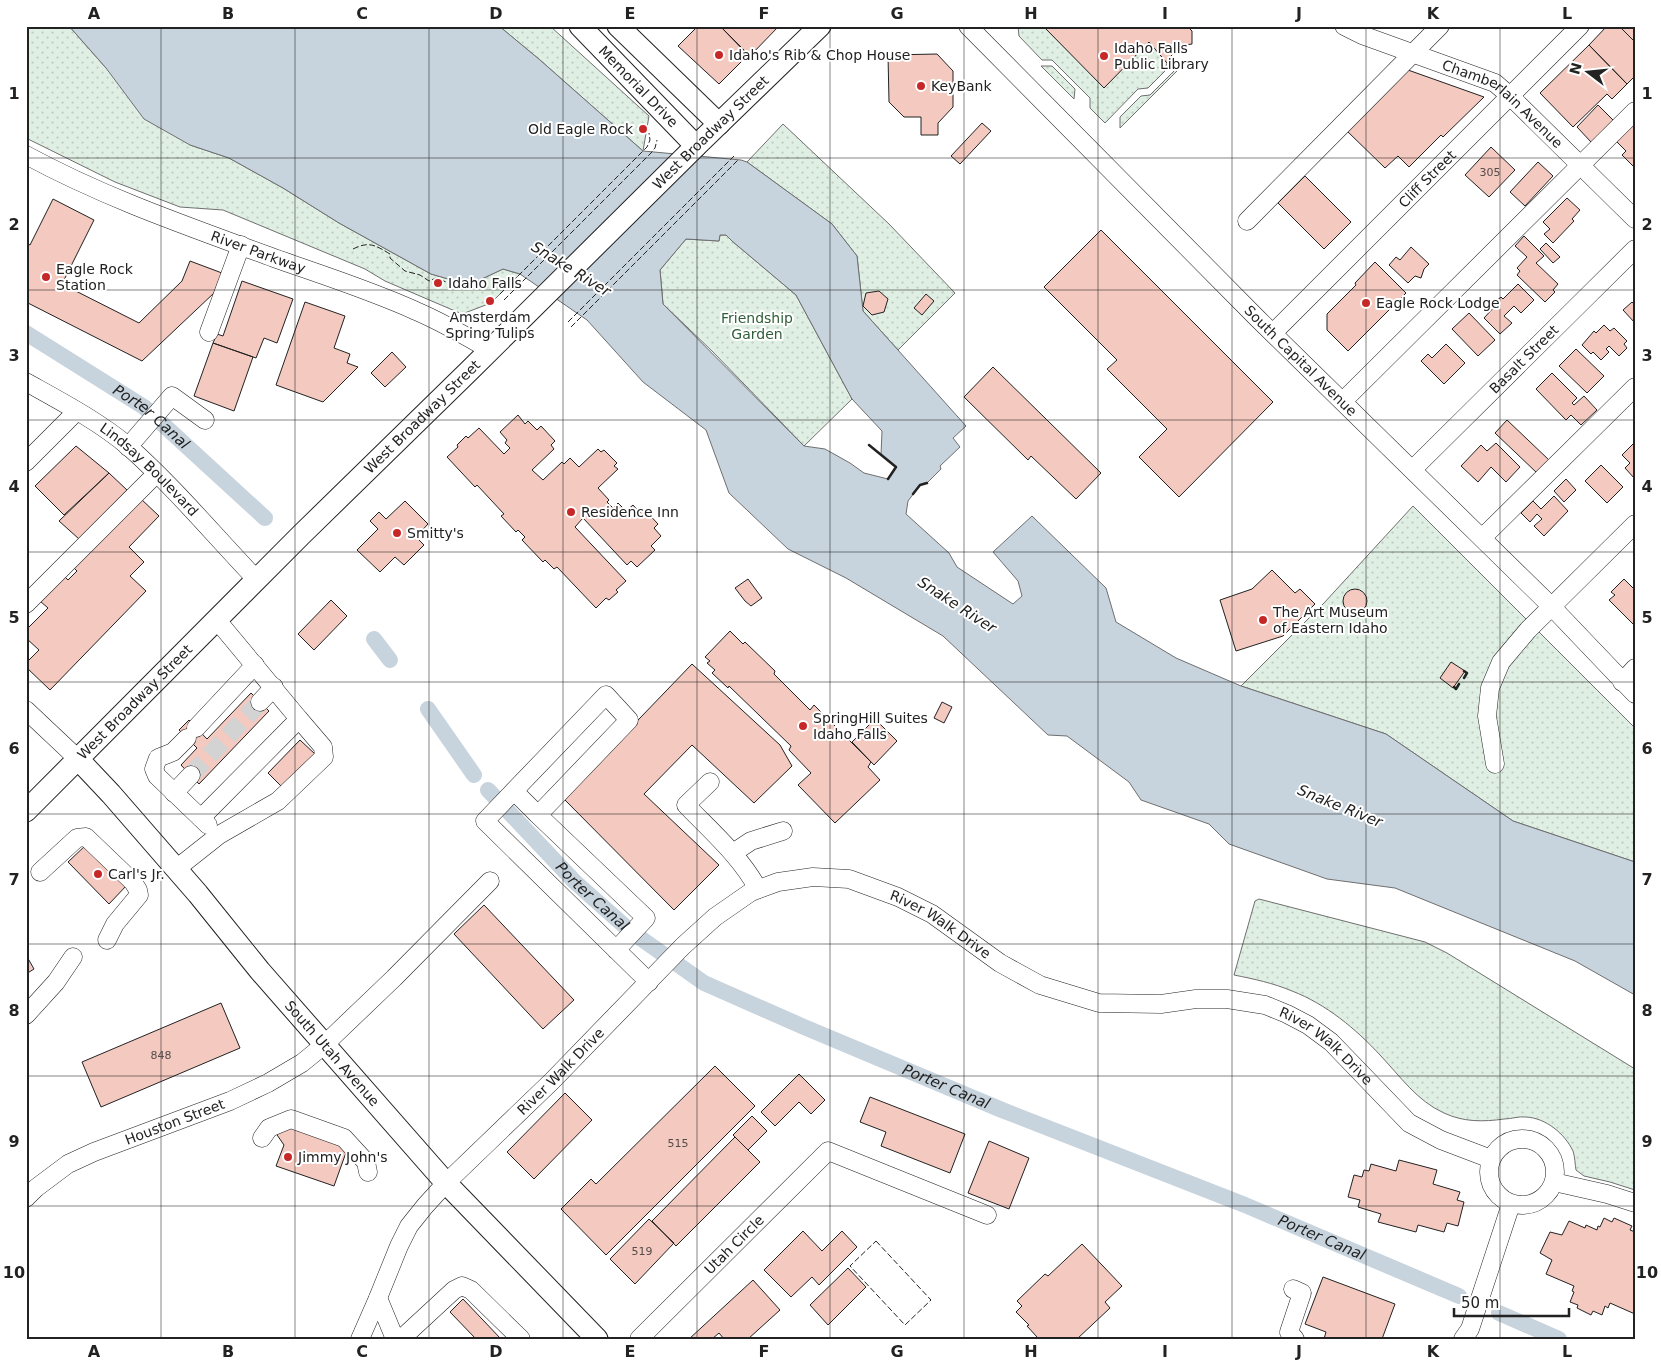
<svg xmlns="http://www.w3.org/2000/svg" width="1661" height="1365" viewBox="0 0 1661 1365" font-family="'DejaVu Sans',sans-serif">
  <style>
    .grass { fill: url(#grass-dots); stroke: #6f6f6f }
    .water { fill: #c7d3dd; stroke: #6f6f6f; fill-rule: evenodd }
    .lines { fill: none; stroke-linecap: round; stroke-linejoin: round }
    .canal { stroke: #c7d3dd; stroke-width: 16 }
    .building { fill: #f3c9c0; stroke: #222 }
    .minor-tunnel { stroke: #d3d3d3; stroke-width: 18; stroke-dasharray: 18 9; stroke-linecap: butt }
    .minor-casing { stroke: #222; stroke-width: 19 }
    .major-casing { stroke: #222; stroke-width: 23 }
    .minor { stroke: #fff; stroke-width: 18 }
    .major { stroke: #fff; stroke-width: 21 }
    .fence { stroke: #222; stroke-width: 1; stroke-dasharray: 6 2.5; stroke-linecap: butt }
    .wall { stroke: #222; stroke-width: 2.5 }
    .grid { fill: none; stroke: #222; stroke-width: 1; stroke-opacity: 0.55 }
    .poi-dot { fill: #c62828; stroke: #fff; stroke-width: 2 }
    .labels { text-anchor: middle; stroke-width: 4; stroke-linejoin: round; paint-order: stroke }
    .number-label { font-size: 11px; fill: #564c4a }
    .poi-label { font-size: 14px; fill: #222; stroke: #fff; text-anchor: start }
    .street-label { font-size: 14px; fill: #222; stroke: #fff }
    .park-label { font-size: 14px; fill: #2f5e38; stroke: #fff }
    .water-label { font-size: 15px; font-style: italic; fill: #222; stroke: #fff }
    .neatline { fill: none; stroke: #222; stroke-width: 2 }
    .grid-label { font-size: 16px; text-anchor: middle; font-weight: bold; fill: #222 }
  </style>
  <defs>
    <pattern id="grass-dots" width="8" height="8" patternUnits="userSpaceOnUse" patternTransform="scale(1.25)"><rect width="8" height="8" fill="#e0efe3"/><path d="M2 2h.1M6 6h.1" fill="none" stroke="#c0cdc2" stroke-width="1.8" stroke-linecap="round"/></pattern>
  </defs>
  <rect width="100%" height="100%" fill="#fff"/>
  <!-- grass -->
  <path class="grass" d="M26 26H69L106 68 190 145 229 158 283 188 339 223 431 274 469 285 503 269 520 274 491 303 462 314 385 281 365 269 223 210 180 207 115 182 26 138Z
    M499 26H550L649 116 643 151 540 60Z
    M1018 26H1043L1104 87 1149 42 1167 63 1165 71 1148 88 1138 89 1105 123 1090 108V98L1052 60H1042L1019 36Z
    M1041 66H1052L1075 89 1074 99Z
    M1175 70 1177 71 1120 128V117L1141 96 1150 95Z
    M783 124 889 224 955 293 898 350 863 311 857 256 832 224 747 162Z
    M720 235H726L732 241 796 295 852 399 804 446 713 352 663 304 660 270 686 239 719 241Z
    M1413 506 1635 728V862L1513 821 1386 734 1241 686 1324 603Z
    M1259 899 1425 942 1447 953 1635 1069V1190L1610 1182 1584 1176 1576 1170C1575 1164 1575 1157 1573 1151 1565 1134 1546 1118 1526 1117 1519 1116 1511 1119 1504 1119 1483 1122 1463 1122 1444 1113 1417 1101 1400 1076 1380 1055 1356 1029 1326 1004 1292 991 1273 983 1254 979 1234 975L1255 901Z"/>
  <!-- water -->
  <path class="water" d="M69 26H499L540 60 643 151 741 160 747 162 832 224 857 256 863 311 966 426 953 438 960 447 940 466 941 469 927 483 920 485 908 501 906 514 949 553 957 567 1013 604 1022 596 1018 581 993 552 1032 516 1106 588 1116 622 1176 658 1241 686 1386 734 1513 821 1635 862V995L1575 961 1395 888 1327 879 1229 844 1209 824 1141 800 1129 782 1067 736 1048 735 943 636 846 578 788 549 729 493 706 430 643 382 587 320 520 274 503 269 469 285 431 274 339 223 283 188 229 158 190 145 144 119 106 68ZM720 235H726L732 241 796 295 852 399 882 431 881 455 896 467 888 479 864 473 850 463 825 449 804 446 663 304 660 270 686 239 719 241Z"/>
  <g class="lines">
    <!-- canal -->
    <g class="canal">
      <path id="s1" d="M26 333 144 407 265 518"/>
      <path d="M374 639 390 660"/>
      <path d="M428 709 474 775"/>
      <path id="s2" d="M488 790 575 882 629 930 704 983 804 1027 1002 1110 1245 1205 1459 1296"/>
      <path d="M1499 1313 1559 1339"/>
    </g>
  </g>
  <!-- building -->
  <path class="building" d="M698 26H720L748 55 719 84 678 46Z
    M720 26H779L750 56Z
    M1043 26H1191L1189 28 1192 31V44L1185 45 1184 43 1170 57 1171 59 1167 63 1149 42 1104 88Z
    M1607 26H1619L1635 42V76L1627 84 1589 45Z
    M1619 26H1635V42Z
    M1589 45 1627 84 1612 99 1607 94 1573 127 1540 93Z
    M937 54 953 71V107L938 123V135H921V117H904L889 102 888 55Z
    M1408 70 1484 97 1443 137 1441 135 1409 167 1398 156 1385 168 1347 131Z
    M1598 105 1613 120 1591 142 1577 127Z
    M1635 121V168L1622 155 1626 151 1616 141Z
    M982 123 991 131 960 164 951 156Z
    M1491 147 1515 170 1489 197 1465 175Z
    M1538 162 1553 176 1525 206 1510 192Z
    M1305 176 1351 222 1324 249 1278 203Z
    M1567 198 1580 210 1572 219 1574 221 1553 243 1544 234 1550 229 1543 222Z
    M53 199 94 220 62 284 139 323 182 281 190 261 222 273 214 293 142 361 26 302V243L30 245Z
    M1101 230 1273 402 1179 497 1139 457 1167 429 1107 369 1117 360 1044 287Z
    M1524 236 1544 256 1536 263 1558 284 1553 290 1555 292 1545 302 1517 275 1520 271 1517 268 1527 257 1515 246Z
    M1546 243 1560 257 1553 263 1540 249Z
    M1411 247 1429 264 1424 269 1421 278 1415 276 1408 283 1389 265 1396 257 1400 260Z
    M1375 262 1406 293 1348 351 1327 330V314L1356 285 1355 283Z
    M242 281 293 299 277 343 264 338 256 358 213 343 217 334 223 336Z
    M1518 284 1534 300 1521 313 1514 306 1504 316 1512 323 1500 334 1484 318 1496 305 1494 303 1501 297 1503 299Z
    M879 291 888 299 884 312 872 315 863 306 866 293Z
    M926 294 934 301 922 315 914 308Z
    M305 302 345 316 334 348 350 354 347 363 358 367 323 402 276 385Z
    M1632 302 1635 305V323L1623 310Z
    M1469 313 1495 340 1478 356 1452 329Z
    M1604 325 1610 331 1614 328 1627 341 1624 344 1627 348 1619 356 1609 346 1606 349 1609 352 1601 360 1593 352 1591 354 1582 345 1594 331 1596 333Z
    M213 343 253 357 234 411 194 396Z
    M1446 344 1465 363 1444 384 1421 361 1428 354 1432 358Z
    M1576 349 1604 376 1587 393 1559 366Z
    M392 352 406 367 385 387 371 373Z
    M993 367 1101 473 1076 499 1031 456 1028 460 964 397Z
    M1552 373 1577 398 1572 403 1574 405 1584 396 1597 410 1581 425 1571 415 1566 420 1536 389Z
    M518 415 525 424 528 421 537 430 541 426 555 441 551 445 554 449 532 470 543 480 562 462 564 464 570 458 579 467 598 449 601 452 604 450 617 463 614 466 618 469 598 488 609 500 607 502 613 508 618 503 626 511 633 505 640 513 644 509 658 524 654 528 661 536 651 546 655 550 637 567 631 561 627 565 583 518 575 527 626 581 616 590 618 592 609 600 606 598 596 608 557 567 554 569 545 560 543 562 522 540 525 537 518 530 516 532 501 516 504 514 477 485 475 487 447 457 458 447 457 445 466 436 468 438 479 428 504 454 510 448 505 443 507 440 500 432Z
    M1507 420 1549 460 1537 473 1495 433Z
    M1635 442V479L1625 468 1630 463 1622 455Z
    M1496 443 1520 467 1506 482 1491 467 1478 482 1461 466 1481 445 1487 451Z
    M76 446 109 473 64 515 35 486Z
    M1601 465 1623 487 1607 503 1585 481Z
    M109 473 127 490 79 539 59 521Z
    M1566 479 1576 490 1564 502 1554 491Z
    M1554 496 1568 511 1544 536 1534 526 1542 519 1537 514 1530 522 1521 513 1533 501 1541 509Z
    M140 498 159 516 129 547 144 562 130 576 146 591 50 690 26 667V663L39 650 26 638V630L48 608 40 601 64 576 68 580 77 571 73 567Z
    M405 501 428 524 416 537 424 545 404 565 395 557 380 572 357 550 378 529 370 521 379 512 386 519Z
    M1272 570 1295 593 1300 589 1315 604 1283 636 1236 651 1220 600 1252 589Z
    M748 579 762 598 751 606 745 601 735 588Z
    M1624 579 1635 590V626L1609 600 1615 595 1611 592Z
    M1343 601a12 12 0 1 1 24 0a12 12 0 1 1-24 0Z
    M331 600 347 616 314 650 298 634Z
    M730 631 743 644 745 642 775 671 774 674 810 710 814 705 871 762 868 767 880 780 835 823 798 785 811 773 789 750 791 746 729 686 728 688 712 673 715 670 707 663 710 661 705 657Z
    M1451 662 1465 671 1453 688 1440 678Z
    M692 664 780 745 792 766 754 803 692 745 644 794 719 865 674 910 563 798Z
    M251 693 269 711 199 784 181 765 197 748 179 730 189 720 207 739Z
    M942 702 952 707 944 723 934 718Z
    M875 719 897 741 874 765 852 742Z
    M300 740 315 754 282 787 268 773Z
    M87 844 127 885 109 904 68 862Z
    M484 905 574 1000 543 1029 454 934Z
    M26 955 34 969 26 974Z
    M221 1003 240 1048 101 1107 82 1062Z
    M715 1066 755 1106 606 1255 561 1209 591 1179 596 1184Z
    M799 1074 825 1100 811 1114 799 1102 775 1126 761 1112Z
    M565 1093 592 1120 534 1179 507 1152Z
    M870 1097 965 1134 950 1173 881 1146 886 1132 860 1122Z
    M752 1116 767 1131 748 1150 733 1135Z
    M287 1125 348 1147 334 1186 276 1166 284 1145 275 1132Z
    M735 1137 760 1162 676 1246 652 1221Z
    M989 1141 1029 1158 1009 1209 968 1193Z
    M1399 1160 1437 1170 1433 1184 1460 1192 1457 1200 1464 1202 1458 1226 1447 1223 1444 1232 1418 1225 1416 1232 1378 1222 1381 1214 1358 1207 1360 1200 1348 1197 1354 1175 1362 1177 1364 1170 1369 1171 1371 1164 1396 1171Z
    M1604 1218 1612 1222 1614 1218 1632 1226 1630 1230 1635 1232V1314L1610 1303 1608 1308 1605 1306 1602 1315 1593 1311 1591 1315 1577 1308 1578 1305 1570 1302 1574 1292 1572 1291 1574 1286 1546 1274 1552 1260 1540 1253 1550 1232 1562 1235 1569 1221 1585 1228 1586 1225 1597 1230 1598 1226 1600 1227Z
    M649 1219 674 1243 635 1284 610 1259Z
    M803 1231 822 1251 842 1231 857 1247 819 1285 812 1277 791 1297 764 1270Z
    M1082 1244 1122 1286 1105 1302 1110 1308 1077 1339H1035L1037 1337 1027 1326 1029 1325 1016 1312 1022 1306 1017 1301 1045 1274 1048 1276Z
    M848 1268 866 1287 828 1325 810 1305Z
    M1323 1277 1395 1304 1382 1339H1324L1326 1332 1305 1324Z
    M753 1280 780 1310 748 1339H724L719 1333 712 1339H689Z
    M463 1299 501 1339H476L450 1312Z"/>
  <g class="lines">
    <!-- minor-tunnel -->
    <path class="minor-tunnel" d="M191 775 260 702"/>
    <defs>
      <g id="minor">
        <path id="s3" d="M968 26 1258 319 1552 607 1635 694"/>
        <path id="s4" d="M1344 26 1362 35 1495 83 1510 96 1635 219"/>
        <path id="s5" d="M26 155C105 198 190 227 274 258 322 275 370 290 416 311 442 322 466 336 490 350"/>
        <path d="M1247 221 1440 26"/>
        <path d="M209 332 241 245"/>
        <path id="s6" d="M1273 333 1580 26"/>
        <path id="s7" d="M26 382C60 401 100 422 129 447 174 487 214 535 256 579"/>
        <path d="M1343 401 1635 111"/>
        <path d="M128 447 172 396 205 420"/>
        <path d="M26 462 76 412"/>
        <path id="s8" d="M1413 469 1635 249"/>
        <path d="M1482 538 1635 387"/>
        <path d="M26 604 156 474"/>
        <path d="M1622 682 1635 668"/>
        <path d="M260 702 274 687"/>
        <path d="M26 710 78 759"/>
        <path d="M196 728 255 665"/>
        <path d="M187 738 173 752 158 758 154 769 157 776 208 825"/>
        <path d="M1495 764 1487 716 1490 688 1501 662 1528 630 1635 524"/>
        <path d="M710 782 686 805C712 832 740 856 758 889"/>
        <path d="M514 791 538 815"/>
        <path d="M174 793 191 775"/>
        <path d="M201 818 299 719 216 619"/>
        <path d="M733 853 751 841 783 831"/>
        <path d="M176 869 219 835 278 801 324 757 323 747 299 719"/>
        <path d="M40 872 77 838 86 837 133 882 138 890 139 895 115 924 107 940"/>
        <path d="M616 950 646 918 538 815 629 720 606 695 485 821 649 982"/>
        <path d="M26 1015 56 982 73 957"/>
        <path d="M262 1138 269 1128 291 1119 344 1138 366 1162 368 1172"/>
        <circle cx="1522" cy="1172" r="33"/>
        <path d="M1554 1182 1607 1194 1635 1203"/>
        <path id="s9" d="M26 1198 36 1188 68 1164 94 1152 230 1101 268 1083 302 1063 324 1045 394 978 490 881"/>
        <path d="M1293 1289 1302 1293 1289 1332 1295 1339"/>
        <path d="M378 1298 395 1339"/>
        <path id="s10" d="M360 1339 378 1298 399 1246 409 1226 425 1206 446 1183 552 1081 683 946 715 917 751 892 778 882 813 877 849 879 898 897 932 914 1000 963 1040 985 1099 1003 1161 1004 1196 999H1227L1265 1005 1287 1014 1308 1025 1331 1042 1409 1123 1441 1140 1491 1159"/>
        <path d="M401 1339 454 1290 462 1286 471 1290 521 1339"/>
        <path id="s11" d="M639 1339 828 1151 987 1215"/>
        <path d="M1463 1339 1470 1329 1511 1204"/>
      </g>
      <g id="major">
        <path id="s12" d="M580 26 696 146"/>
        <path d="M618 26 719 124"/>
        <path id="s13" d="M78 759 111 794 198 894 260 971 446 1183 597 1339"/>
        <path id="s14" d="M26 811 301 535 470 370 696 146 820 26"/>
      </g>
    </defs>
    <!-- minor casing -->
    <use href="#minor" class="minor-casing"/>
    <!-- major casing -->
    <use href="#major" class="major-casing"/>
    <!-- minor -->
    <use href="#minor" class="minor"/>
    <!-- major -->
    <use href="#major" class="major"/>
    <!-- fence -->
    <path class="fence" d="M353 249C369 241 375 245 390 254V258L405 271 420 275 429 281 436 278 464 289 486 287
      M500 294 647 147 650 140 649 133
      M504 300 651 153 655 148 657 140
      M568 322 734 156
      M571 327 738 160
      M876 1241 931 1300 905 1325 850 1266Z"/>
    <!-- wall -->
    <path class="wall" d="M869 445 896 467 888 479
      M913 494 920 485 927 483
      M1464 678 1467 673 1464 671
      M1454 687 1456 689 1459 684"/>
  </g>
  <!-- grid -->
  <path class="grid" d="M161 26V1339M295 26V1339M429 26V1339M563 26V1339M697 26V1339M830 26V1339M964 26V1339M1098 26V1339M1232 26V1339M1366 26V1339M1500 26V1339M26 158H1635M26 290H1635M26 420H1635M26 552H1635M26 682H1635M26 814H1635M26 944H1635M26 1076H1635M26 1206H1635"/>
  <!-- markers -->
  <g class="poi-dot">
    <circle cx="719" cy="55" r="5"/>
    <circle cx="1104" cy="56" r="5"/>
    <circle cx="921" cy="86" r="5"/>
    <circle cx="643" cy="129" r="5"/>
    <circle cx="46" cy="277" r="5"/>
    <circle cx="438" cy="283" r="5"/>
    <circle cx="490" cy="301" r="5"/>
    <circle cx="1366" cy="303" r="5"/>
    <circle cx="571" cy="512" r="5"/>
    <circle cx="397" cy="533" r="5"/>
    <circle cx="1263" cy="620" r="5"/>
    <circle cx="803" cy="726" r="5"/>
    <circle cx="98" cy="874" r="5"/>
    <circle cx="288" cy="1157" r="5"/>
  </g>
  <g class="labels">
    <!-- number labels -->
    <g class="number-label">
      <text x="1490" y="176">305</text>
      <text x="161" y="1059">848</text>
      <text x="678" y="1147">515</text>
      <text x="642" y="1255">519</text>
    </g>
    <!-- poi labels -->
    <g class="poi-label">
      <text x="1114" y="53">Idaho Falls<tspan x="1114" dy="16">Public Library</tspan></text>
      <text x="729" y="60">Idaho's Rib &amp; Chop House</text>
      <text x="931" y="91">KeyBank</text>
      <text x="633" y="134" text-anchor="end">Old Eagle Rock</text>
      <text x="56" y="274">Eagle Rock<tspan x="56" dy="16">Station</tspan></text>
      <text x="448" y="288">Idaho Falls</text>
      <text x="1376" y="308">Eagle Rock Lodge</text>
      <text x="490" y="322" text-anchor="middle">Amsterdam<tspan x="490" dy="16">Spring Tulips</tspan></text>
      <text x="581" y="517">Residence Inn</text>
      <text x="407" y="538">Smitty's</text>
      <text x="1273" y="617">The Art Museum<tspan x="1273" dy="16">of Eastern Idaho</tspan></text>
      <text x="813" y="723">SpringHill Suites<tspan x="813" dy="16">Idaho Falls</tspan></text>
      <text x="108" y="879">Carl's Jr.</text>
      <text x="298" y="1162">Jimmy John's</text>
    </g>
    <!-- street labels -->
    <g class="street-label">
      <text dy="5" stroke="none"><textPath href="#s12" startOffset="84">Memorial Drive</textPath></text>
      <text dy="5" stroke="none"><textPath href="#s4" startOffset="179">Chamberlain Avenue</textPath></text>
      <text dy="5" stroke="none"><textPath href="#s14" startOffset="964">West Broadway Street</textPath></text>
      <text dy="5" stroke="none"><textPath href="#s6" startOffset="218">Cliff Street</textPath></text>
      <text dy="5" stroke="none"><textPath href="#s5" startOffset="252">River Parkway</textPath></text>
      <text dy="5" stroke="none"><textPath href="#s8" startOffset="156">Basalt Street</textPath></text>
      <text dy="5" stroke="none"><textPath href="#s3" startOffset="472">South Capital Avenue</textPath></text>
      <text dy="5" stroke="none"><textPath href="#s14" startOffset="559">West Broadway Street</textPath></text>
      <text dy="5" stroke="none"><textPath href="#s7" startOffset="152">Lindsay Boulevard</textPath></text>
      <text dy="5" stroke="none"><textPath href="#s14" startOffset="154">West Broadway Street</textPath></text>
      <text dy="5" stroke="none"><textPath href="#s10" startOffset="805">River Walk Drive</textPath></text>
      <text dy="5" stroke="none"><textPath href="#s10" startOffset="1225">River Walk Drive</textPath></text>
      <text dy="5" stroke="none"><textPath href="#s13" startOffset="389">South Utah Avenue</textPath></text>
      <text dy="5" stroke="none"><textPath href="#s10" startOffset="340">River Walk Drive</textPath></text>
      <text dy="5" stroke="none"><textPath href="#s9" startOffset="169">Houston Street</textPath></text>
      <text dy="5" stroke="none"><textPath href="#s11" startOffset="134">Utah Circle</textPath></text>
    </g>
    <!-- park labels -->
    <g class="park-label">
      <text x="757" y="323">Friendship<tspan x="757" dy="16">Garden</tspan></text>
    </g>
    <!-- water labels -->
    <g class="water-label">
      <text transform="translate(571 269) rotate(32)" y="5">Snake River</text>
      <text dy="5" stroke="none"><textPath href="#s1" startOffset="151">Porter Canal</textPath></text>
      <text transform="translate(957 605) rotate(33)" y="5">Snake River</text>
      <text transform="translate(1340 806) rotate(22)" y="5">Snake River</text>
      <text dy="5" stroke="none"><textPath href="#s2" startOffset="149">Porter Canal</textPath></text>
      <text dy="5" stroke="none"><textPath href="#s2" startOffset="554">Porter Canal</textPath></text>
      <text dy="5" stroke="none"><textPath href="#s2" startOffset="959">Porter Canal</textPath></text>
    </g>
  </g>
  <!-- border -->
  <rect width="1661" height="1365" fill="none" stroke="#ffffff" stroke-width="55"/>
  <!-- north arrow -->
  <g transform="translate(1588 72) rotate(286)" stroke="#ffffff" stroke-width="4" paint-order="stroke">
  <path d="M0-4L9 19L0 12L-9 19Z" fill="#222222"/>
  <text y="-8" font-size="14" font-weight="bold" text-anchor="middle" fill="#222222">N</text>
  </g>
  <!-- scale -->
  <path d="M1454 1308v8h115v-8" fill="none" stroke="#222222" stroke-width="2.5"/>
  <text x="1461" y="1308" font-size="15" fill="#222222" stroke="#ffffff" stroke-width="4" paint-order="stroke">50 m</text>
  <rect x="28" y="28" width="1606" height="1310" class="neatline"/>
  <g class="grid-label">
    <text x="94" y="19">A</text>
    <text x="228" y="19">B</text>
    <text x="362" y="19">C</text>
    <text x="496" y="19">D</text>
    <text x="630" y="19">E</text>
    <text x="764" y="19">F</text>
    <text x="897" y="19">G</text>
    <text x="1031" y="19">H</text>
    <text x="1165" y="19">I</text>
    <text x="1299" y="19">J</text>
    <text x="1433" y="19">K</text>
    <text x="1567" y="19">L</text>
    <text x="14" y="99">1</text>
    <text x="1647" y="99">1</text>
    <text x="14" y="230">2</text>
    <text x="1647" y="230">2</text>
    <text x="14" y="361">3</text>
    <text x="1647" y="361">3</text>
    <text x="14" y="492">4</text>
    <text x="1647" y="492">4</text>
    <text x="14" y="623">5</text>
    <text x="1647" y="623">5</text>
    <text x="14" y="754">6</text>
    <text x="1647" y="754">6</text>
    <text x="14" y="885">7</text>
    <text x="1647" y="885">7</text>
    <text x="14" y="1016">8</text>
    <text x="1647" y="1016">8</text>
    <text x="14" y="1147">9</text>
    <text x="1647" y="1147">9</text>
    <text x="14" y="1278">10</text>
    <text x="1647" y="1278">10</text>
    <text x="94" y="1357">A</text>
    <text x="228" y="1357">B</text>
    <text x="362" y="1357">C</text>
    <text x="496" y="1357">D</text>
    <text x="630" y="1357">E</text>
    <text x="764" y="1357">F</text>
    <text x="897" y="1357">G</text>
    <text x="1031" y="1357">H</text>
    <text x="1165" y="1357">I</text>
    <text x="1299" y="1357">J</text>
    <text x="1433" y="1357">K</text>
    <text x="1567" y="1357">L</text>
  </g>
</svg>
